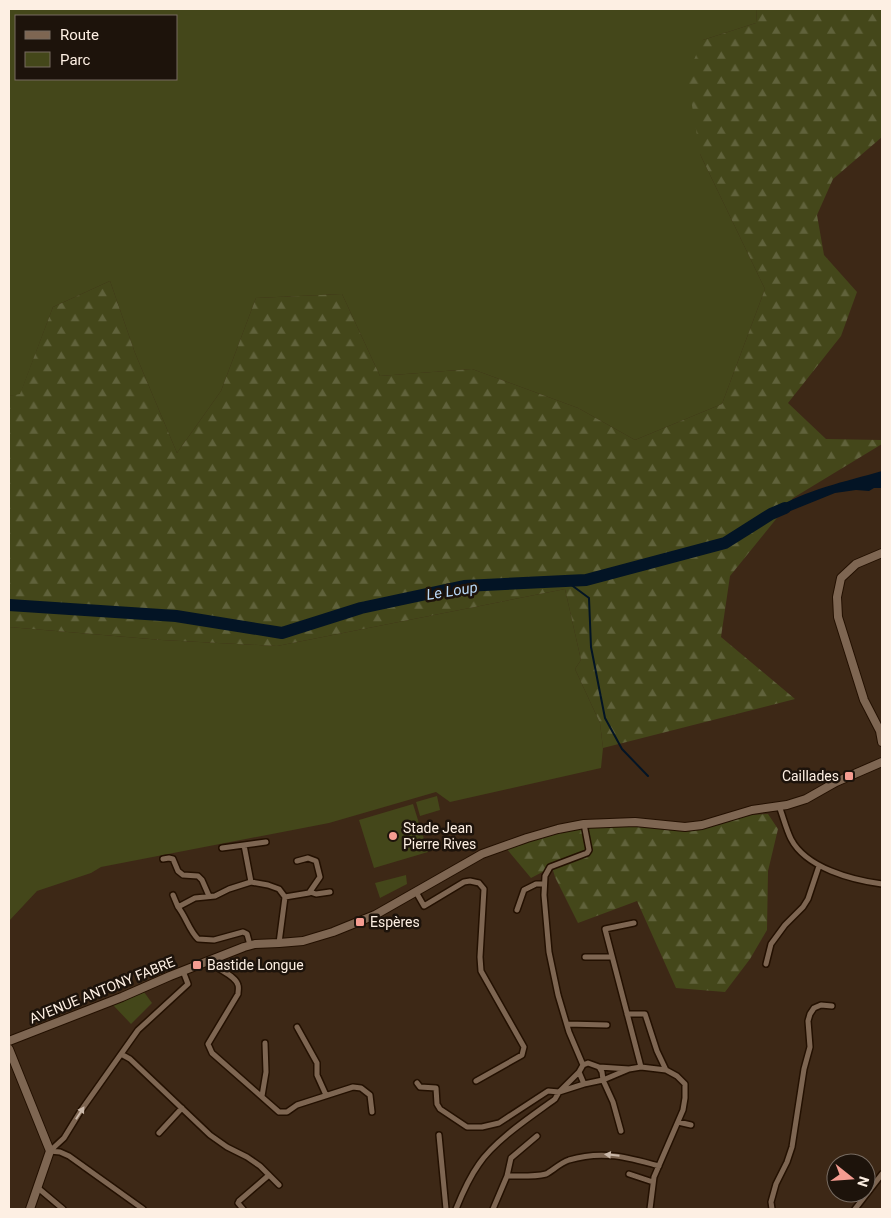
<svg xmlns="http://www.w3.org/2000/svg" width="891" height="1218" viewBox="0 0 891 1218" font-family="Roboto,sans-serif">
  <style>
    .green { fill: #44471a; fill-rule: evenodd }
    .forest { fill: url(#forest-firs) }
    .water { fill: #031425 }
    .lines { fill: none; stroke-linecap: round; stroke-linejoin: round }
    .stream { stroke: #031425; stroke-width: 2 }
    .river { stroke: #031425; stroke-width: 12 }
    .street-casing { stroke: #231001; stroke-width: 8 }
    .secondary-casing { stroke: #231001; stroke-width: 10 }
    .street { stroke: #7e6652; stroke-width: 5 }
    .secondary { stroke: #7e6652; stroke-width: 8 }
    .oneway { fill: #cab8a9 }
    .poi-dot { fill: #f59c91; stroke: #1d130b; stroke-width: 2 }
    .labels { text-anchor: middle; stroke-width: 5; stroke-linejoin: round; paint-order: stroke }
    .poi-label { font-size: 14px; fill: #fdefe3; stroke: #1d130b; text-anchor: start }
    .street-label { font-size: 14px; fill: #fdefe3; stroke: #1d130b }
    .water-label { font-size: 15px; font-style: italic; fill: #b7d7f6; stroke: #1d130b }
  </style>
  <defs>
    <pattern id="forest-firs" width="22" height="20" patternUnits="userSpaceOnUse" patternTransform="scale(1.25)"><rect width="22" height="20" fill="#44471a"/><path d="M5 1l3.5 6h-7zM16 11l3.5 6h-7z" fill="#60623b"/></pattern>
  </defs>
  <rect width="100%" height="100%" fill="#3d2816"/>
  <!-- green -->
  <path class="green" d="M9 9H757L756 23 703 40 700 154 765 289 722 404 635 440 578 408 472 369 380 376 342 294 256 298 221 391 177 453 135 353 110 281 53 307 20 395 9 396ZM16 16H176V79H16Z
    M565 589 581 660 575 669 600 723 603 748 601 768 450 802 436 792 329 823 101 867 91 873 37 891 9 921V627L162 640 277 646Z
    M437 796 440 810 420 816 416 802Z
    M413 804 428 852 374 868 359 820Z
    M406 875 407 884 380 898 375 883Z
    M144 992 152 1003 131 1024 113 1005Z"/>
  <!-- forest -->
  <path class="forest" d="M757 9H882V137L833 179 817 215 824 255 857 292 841 336 788 403 826 439 882 440V444L793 498 730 576 721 637 795 699 603 748 600 723 575 669 581 660 565 589 277 646 162 640 9 627V396L20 394 53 307 110 281 135 353 177 453 221 391 256 298 342 294 380 376 472 369 578 408 635 440 722 404 765 289 700 154 687 75 703 40 756 23Z
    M768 814 778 829 768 871 767 930 750 959 725 992 676 988 637 901 578 923 555 877 552 867 531 878 506 848 522 841 573 828 643 819 706 827 746 815Z"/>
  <!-- water -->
  <path class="water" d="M882 471V488H874L869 491 856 490 835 493 788 512 773 516 769 512C804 490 844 482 882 471Z"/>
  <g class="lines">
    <!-- stream -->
    <path class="stream" d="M566 581 589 598 591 647 605 718 622 749 648 776"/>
    <!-- river -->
    <path class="river" d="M9 605 176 616 282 633 361 608 464 586 586 580 725 543 771 514 785 508"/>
    <defs>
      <path id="street" d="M779 806C783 816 786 829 791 839 806 868 852 880 882 884
        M244 845 266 842
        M222 848 244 845 251 882
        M163 859 169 858 173 859 178 871 183 875 198 876 202 880 209 896
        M310 892 316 894 330 892
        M416 892 424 906 464 882 470 881 479 883 484 889 480 957 481 971 524 1047 522 1055 476 1081
        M173 895 178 907
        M285 897 309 893 320 877 316 861 308 858 297 861
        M517 910 524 890 536 884H544
        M634 923 605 929 641 1067
        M250 945 247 934 243 932 214 940 198 939C189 930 186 917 178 907L195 898 215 896 229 889 251 882 268 885 279 889 285 897 279 943
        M585 957H612
        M209 960C215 970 235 974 238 985 239 988 238 991 238 994L208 1044 212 1053 279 1112H287L297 1105 353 1087 361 1088 370 1095 372 1112
        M766 964 771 944 785 925 803 907 808 899 819 866
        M627 1014H645L657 1051 666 1070
        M567 1024 607 1025
        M297 1027 317 1063V1075L326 1095
        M121 1054 130 1059 210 1135 227 1147 247 1157 260 1166 279 1185
        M588 1063 599 1067 602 1072 603 1080 584 1084 579 1072 583 1065Z
        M583 1065 569 1032 558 995 549 952 544 895 545 876 550 867 587 853 589 850 584 824
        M599 1067 629 1069
        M417 1083 420 1087 436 1088 437 1104 440 1109 467 1127H482L499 1123 548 1091 559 1092 584 1084
        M262 1096 266 1072 265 1043
        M678 1122 691 1125
        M621 1131 613 1102 603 1080 629 1069 641 1067 666 1070 677 1076 685 1084V1098L683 1110 654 1177 650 1209
        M159 1133 182 1108
        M439 1135 446 1209
        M50 1151 64 1138 80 1112 138 1030 188 984 183 971
        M50 1151 60 1152 69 1156 143 1209
        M629 1174 653 1182
        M507 1176C519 1176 534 1177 546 1174 552 1171 560 1163 569 1160 602 1150 627 1157 659 1166
        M38 1188 63 1209
        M243 1209 238 1203 239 1201 269 1175
        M456 1209C462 1194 469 1178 479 1164 495 1140 532 1116 555 1099L559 1092 579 1072
        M493 1209 507 1176 511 1158 537 1136
        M772 1209 771 1202 776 1184 787 1162 792 1147 804 1069 810 1047 808 1021 810 1014 814 1008 821 1005 832 1006
        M855 1209 882 1174"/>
      <path id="secondary" d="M882 553 856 564 841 578 837 597 838 617 864 700 880 731 882 742
        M9 1041 122 997 170 976 244 947 255 944 279 943 303 941 333 932 375 915 482 854 527 838 558 829 584 824 635 822 685 827 702 825 752 810 787 805 806 799 836 782 882 762
        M9 1049 50 1151 30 1209"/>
    </defs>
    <!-- street casing -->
    <use href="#street" class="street-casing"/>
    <!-- secondary casing -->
    <use href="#secondary" class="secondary-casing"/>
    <!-- street -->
    <use href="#street" class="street"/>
    <!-- secondary -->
    <use href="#secondary" class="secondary"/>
  </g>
  <!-- one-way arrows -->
  <defs><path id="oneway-solid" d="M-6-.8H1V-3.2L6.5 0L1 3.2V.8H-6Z" transform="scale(1.25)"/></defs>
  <g class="oneway">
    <use href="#oneway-solid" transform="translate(80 1113) rotate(-57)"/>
    <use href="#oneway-solid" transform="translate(612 1155) rotate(-174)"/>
  </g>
  <!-- markers -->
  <g class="poi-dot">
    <rect x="844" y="771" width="10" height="10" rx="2.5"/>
    <circle cx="393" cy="836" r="5"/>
    <rect x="355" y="917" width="10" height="10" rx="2.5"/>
    <rect x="192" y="960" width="10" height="10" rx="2.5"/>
  </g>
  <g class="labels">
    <!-- poi labels -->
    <g class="poi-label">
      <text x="839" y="781" text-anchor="end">Caillades</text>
      <text x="403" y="833">Stade Jean<tspan x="403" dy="16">Pierre Rives</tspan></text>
      <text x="370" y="927">Espères</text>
      <text x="207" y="970">Bastide Longue</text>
    </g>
    <!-- street labels -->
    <g class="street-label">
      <text transform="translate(102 990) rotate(-22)" y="5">AVENUE ANTONY FABRE</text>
    </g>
    <!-- water labels -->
    <g class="water-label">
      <text transform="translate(452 591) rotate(-9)" y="5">Le Loup</text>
    </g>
  </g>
  <!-- border -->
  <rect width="891" height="1218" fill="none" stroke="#fdefe3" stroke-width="20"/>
  <!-- legend -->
  <rect x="15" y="15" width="162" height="65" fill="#1d130b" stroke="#776b61"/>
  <rect x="25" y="31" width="25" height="8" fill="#7e6652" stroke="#776b61"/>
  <text x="60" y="40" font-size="15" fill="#fdefe3">Route</text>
  <rect x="25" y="52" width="25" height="15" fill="#44471a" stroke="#776b61"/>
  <text x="60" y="65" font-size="15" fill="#fdefe3">Parc</text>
  <!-- north arrow -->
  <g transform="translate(851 1178) rotate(107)"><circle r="24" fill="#1d130b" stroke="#776b61"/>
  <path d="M0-4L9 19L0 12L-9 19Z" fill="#f59c91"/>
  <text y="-8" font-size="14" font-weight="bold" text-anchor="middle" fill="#fdefe3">N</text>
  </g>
</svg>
